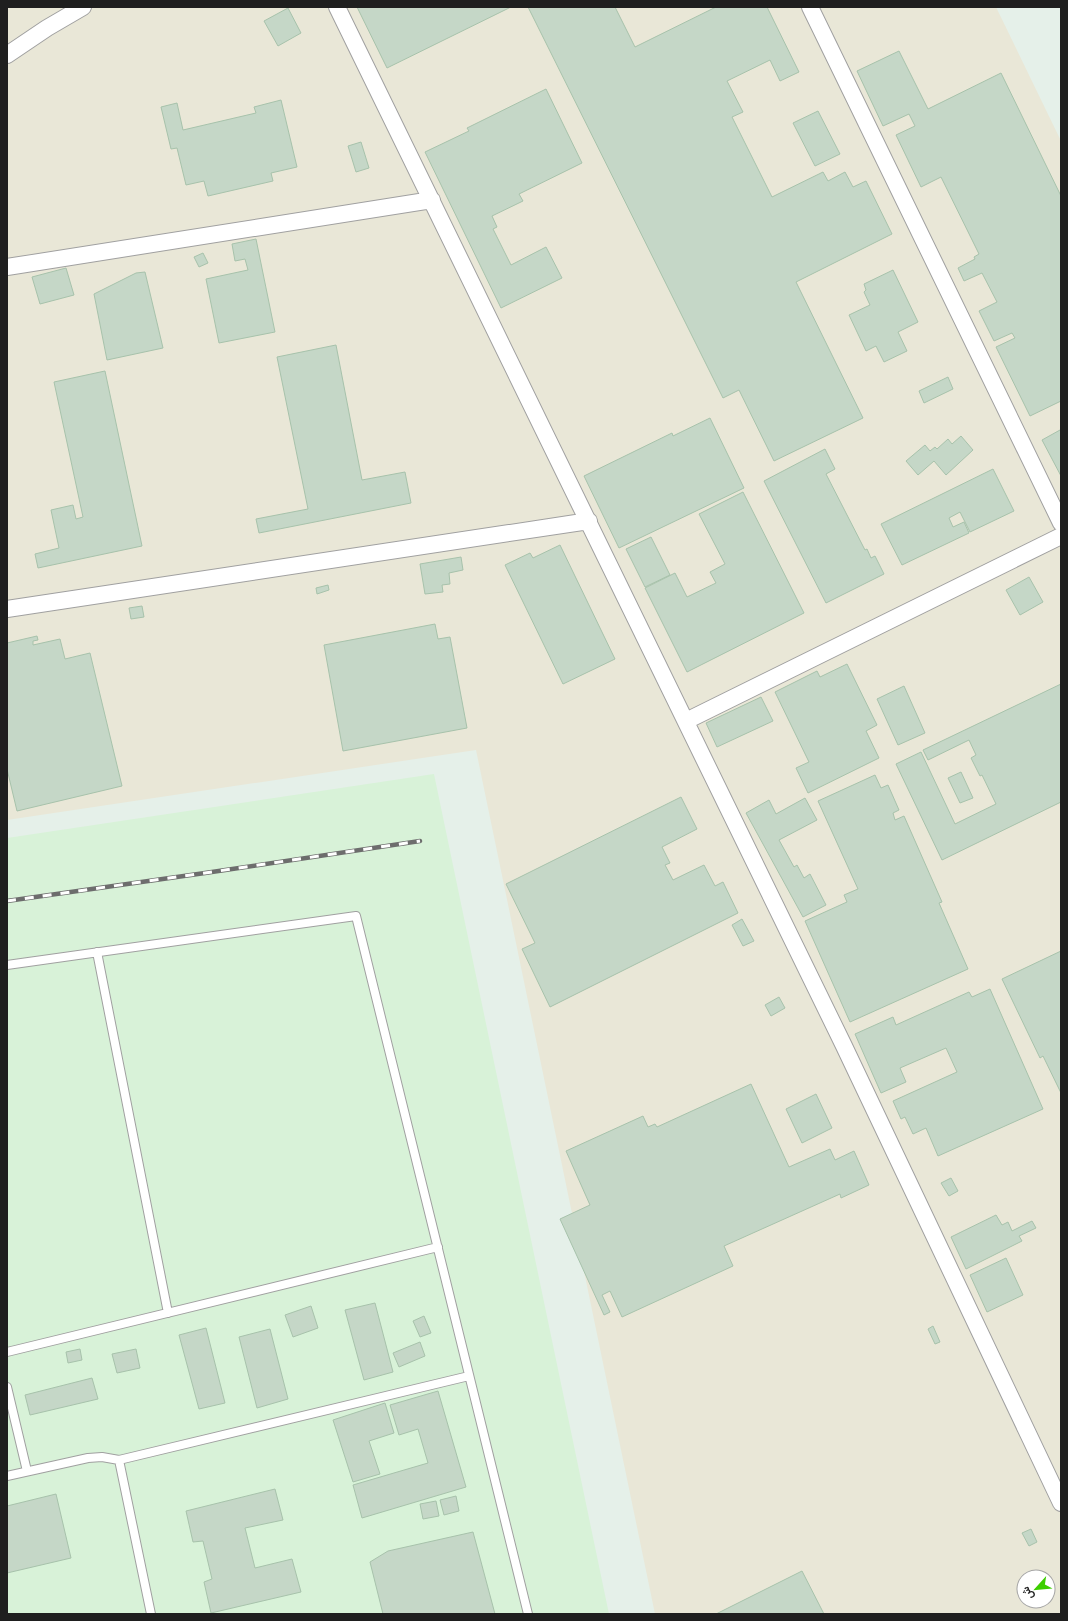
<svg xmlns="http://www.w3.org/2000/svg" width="1068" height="1621" viewBox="0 0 1068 1621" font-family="'Varela Round',Vazirmatn,sans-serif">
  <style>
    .industrial { fill: #e9e7d7; fill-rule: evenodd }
    .military { fill: #d8f2d8 }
    .building { fill: #c5d7c7; stroke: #a7c2ab }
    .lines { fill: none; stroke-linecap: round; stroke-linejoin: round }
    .lane-casing { stroke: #a0a0a0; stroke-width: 10 }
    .street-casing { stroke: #a0a0a0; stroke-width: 18 }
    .lane { stroke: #fff; stroke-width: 8 }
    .street { stroke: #fff; stroke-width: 16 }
    .rail-casing { stroke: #6d6d6d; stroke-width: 4.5 }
    .rail { stroke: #fff; stroke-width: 3; stroke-dasharray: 9; stroke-linecap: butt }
  </style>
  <rect width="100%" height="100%" fill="#e5f0e9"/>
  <!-- industrial -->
  <path class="industrial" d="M7 7H996L1061 141V1614H655L476 750 7 820ZM1024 1577H1048V1601H1024Z"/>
  <!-- military -->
  <path class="military" d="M434 774 609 1614H7V838Z"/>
  <!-- building -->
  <path class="building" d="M357 7H511L387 68Z
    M528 7H615L635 47 716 7H767L799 72 780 81 770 60 727 81 743 112 732 117 772 197 823 172 828 181 845 172 853 187 866 181 892 234 796 282 863 418 774 461 739 390 723 398Z
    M288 8 301 33 278 46 264 21Z
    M899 51 928 109 1001 73 1061 196V401L1030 416 996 347 1015 338 1012 333 994 341 979 311 997 302 982 273 964 281 958 268 975 259 974 257 979 254 941 177 921 187 896 135 915 126 909 114 883 126 857 71Z
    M546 89 582 163 519 194 523 201 492 216 497 227 493 229 511 265 546 247 562 278 501 308 425 152 469 131 467 128Z
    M281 100 297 167 271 173 273 181 208 196 204 181 186 185 177 148 171 149 161 107 177 103 183 130 256 113 254 107Z
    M818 111 840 154 815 166 793 123Z
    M361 142 369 168 356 172 348 146Z
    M256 239 275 332 219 343 206 279 248 270 245 259 235 261 232 244Z
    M203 253 208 263 199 267 194 257Z
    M66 268 74 295 40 304 32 277Z
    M893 270 918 322 898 332 907 351 884 362 876 346 866 351 849 315 870 305 864 292 866 290 864 284Z
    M145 272 163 348 107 360 94 294 136 273Z
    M336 345 362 480 405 472 411 503 259 533 256 519 308 509 277 357Z
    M105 371 142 546 38 568 35 554 59 548 51 510 73 505 76 519 83 517 54 382Z
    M948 377 953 389 924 403 919 391Z
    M710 418 744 488 619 548 584 476 672 433 673 436Z
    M1060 430 1061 432V476L1042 440Z
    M961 436 973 450 946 475 934 461 918 475 906 461 925 445 930 451 935 447 937 449 948 439 952 444Z
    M825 449 835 469 826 474 865 550 867 549 871 558 875 556 884 574 826 603 764 481Z
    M993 469 1014 511 970 532 960 512 949 518 953 527 964 522 969 533 902 565 881 524Z
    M743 492 804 613 687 672 645 588 675 573 687 597 716 583 710 572 725 564 699 514Z
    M651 537 670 575 645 587 626 549Z
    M560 545 615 659 563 684 505 565 530 553 533 558Z
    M461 557 463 570 449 573 450 584 442 585 443 592 425 594 420 564Z
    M1029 577 1043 602 1020 615 1006 590Z
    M328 585 329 590 317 594 316 588Z
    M142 606 144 617 131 619 129 608Z
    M435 624 438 639 450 637 467 728 343 751 324 645Z
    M37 636 38 640 33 641V645L60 639 65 659 90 653 122 786 17 811 7 769V643Z
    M847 664 877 725 866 731 879 758 808 793 796 768 809 762 775 692 817 671 820 677Z
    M1061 684V802L942 860 896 764 921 752 955 824 996 804 982 775 980 776 971 758 976 755 969 740 928 760 923 750Z
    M904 686 925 733 898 745 877 699Z
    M761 697 773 721 717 747 706 723Z
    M961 772 973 798 960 803 948 778Z
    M875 775 881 788 888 785 899 810 893 813 895 820 904 816 942 902 939 903 968 969 850 1022 805 921 847 902 844 895 858 889 818 801Z
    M681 797 697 829 662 847 670 863 665 865 673 880 704 865 715 886 723 882 738 913 550 1007 522 949 535 943 506 884Z
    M805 798 817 820 779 840 794 867 797 865 804 878 810 874 826 905 803 917 746 813 769 800 776 814Z
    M742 919 754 941 743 946 732 925Z
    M1061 951V1093L1043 1056 1040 1058 1002 979Z
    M990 989 1043 1109 938 1156 926 1128 913 1134 905 1117 901 1119 893 1101 957 1072 946 1048 900 1068 906 1082 881 1093 855 1034 893 1017 896 1025 969 992 972 997Z
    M779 997 785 1008 771 1016 765 1005Z
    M751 1084 789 1167 830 1149 835 1160 854 1151 869 1185 841 1198 840 1194 724 1246 733 1266 622 1317 610 1291 602 1295 610 1312 604 1315 560 1219 590 1205 566 1151 643 1116 648 1127 655 1124 657 1127Z
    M816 1094 832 1128 802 1143 786 1109Z
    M951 1178 958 1191 949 1196 941 1183Z
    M996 1215 1002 1225 1008 1222 1012 1231 1032 1221 1036 1228 1019 1236 1022 1241 966 1269 951 1237Z
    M1006 1258 1023 1295 987 1312 970 1275Z
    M375 1303 393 1372 364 1380 345 1310Z
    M311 1306 318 1328 293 1337 285 1315Z
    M424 1316 431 1333 420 1337 413 1321Z
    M933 1326 940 1342 935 1344 928 1329Z
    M206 1328 225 1403 199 1409 179 1335Z
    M270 1329 288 1399 257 1408 239 1337Z
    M420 1342 425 1356 399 1367 393 1353Z
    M80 1349 82 1360 68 1363 66 1352Z
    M136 1349 140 1368 117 1373 112 1354Z
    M92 1378 98 1399 30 1415 25 1395Z
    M438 1391 466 1487 362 1518 353 1485 428 1463 418 1429 399 1435 390 1405Z
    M385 1403 394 1433 369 1441 380 1474 353 1482 333 1420Z
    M275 1489 283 1520 245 1528 255 1568 292 1559 301 1592 211 1613 204 1582 212 1579 203 1541 193 1542 186 1511Z
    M56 1494 71 1558 7 1573V1506Z
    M456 1496 459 1511 444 1515 440 1500Z
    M436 1501 439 1516 423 1519 420 1504Z
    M1031 1529 1037 1542 1029 1546 1022 1533Z
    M473 1532 495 1614H383L370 1562 388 1551Z
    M802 1571 824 1614H716Z"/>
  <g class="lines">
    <defs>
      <path id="lane" d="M97 952 168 1313
        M7 965 356 916 528 1614
        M7 1352 438 1247
        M7 1387 27 1471
        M119 1460 151 1614
        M7 1476 88 1458 102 1457 119 1460 469 1376"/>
      <path id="street" d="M337 7 844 1046 1061 1503
        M810 7 1061 523
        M7 55 47 28 83 7
        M7 267 432 200
        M7 609 589 521
        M686 721 1061 536"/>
    </defs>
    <!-- lane casing -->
    <use href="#lane" class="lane-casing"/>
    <!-- street casing -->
    <use href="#street" class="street-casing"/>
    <!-- lane -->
    <use href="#lane" class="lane"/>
    <!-- street -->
    <use href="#street" class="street"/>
    <defs>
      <path id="rail" d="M7 901 205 873 420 841"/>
    </defs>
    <!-- rail casing -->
    <use href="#rail" class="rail-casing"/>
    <!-- rail -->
    <use href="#rail" class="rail"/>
  </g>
  <!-- border -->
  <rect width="1068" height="1621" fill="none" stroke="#1f1f1f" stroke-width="16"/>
  <!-- north arrow -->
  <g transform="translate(1036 1589) rotate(243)"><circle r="19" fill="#ffffff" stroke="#a5a5a5"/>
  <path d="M0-3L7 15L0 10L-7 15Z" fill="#3dce00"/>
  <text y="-6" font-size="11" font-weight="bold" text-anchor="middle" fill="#1f1f1f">ش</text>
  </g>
</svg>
